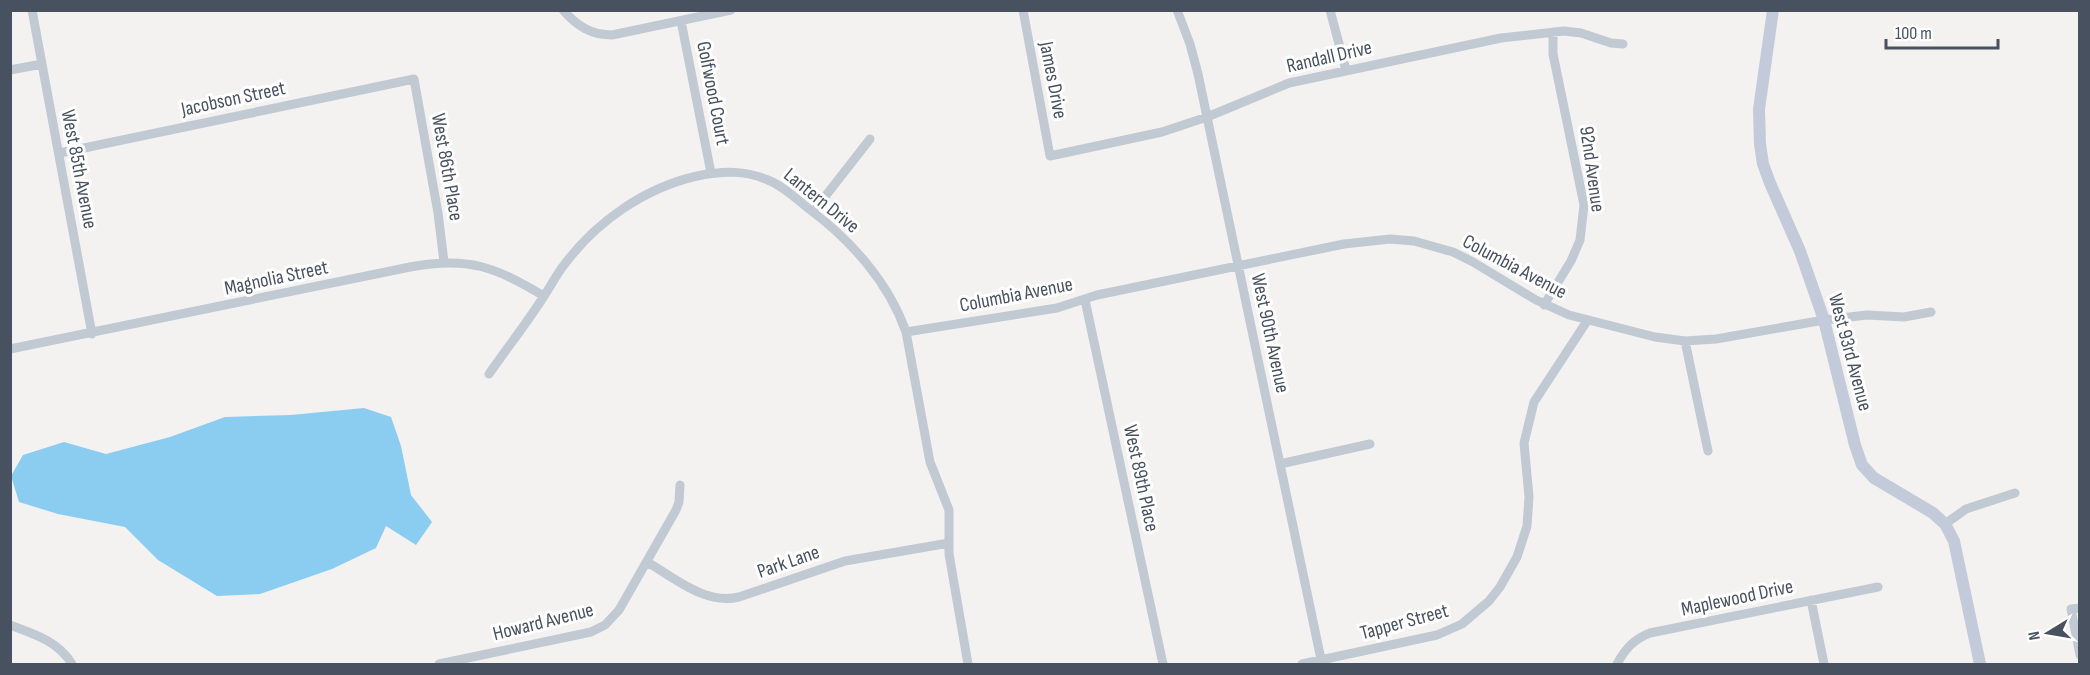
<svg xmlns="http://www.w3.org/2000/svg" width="2090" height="675" viewBox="0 0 2090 675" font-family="'Sofia Sans Condensed',sans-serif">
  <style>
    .water { fill: #8acdf1 }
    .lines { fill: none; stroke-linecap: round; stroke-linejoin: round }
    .street { stroke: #c1c9d3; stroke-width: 9 }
    .secondary { stroke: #c3cbda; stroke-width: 12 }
    .labels { text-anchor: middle; stroke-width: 6; stroke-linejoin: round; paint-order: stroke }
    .street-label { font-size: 20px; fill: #485160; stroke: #fff }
  </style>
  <rect width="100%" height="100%" fill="#f4f1f1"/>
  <!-- water -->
  <path class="water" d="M364 408 391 417 401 446 411 495 432 522 416 545 386 526 376 548 332 569 260 594 217 596 158 560 125 527 58 514 19 502 11 476 23 455 64 442 106 454 170 437 225 417 291 415Z"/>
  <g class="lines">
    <!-- street -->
    <path class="street" d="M32 10 92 334
      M563 10C577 26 591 35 612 35L731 10
      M1023 10 1050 156 1162 132 1207 117 1289 83 1501 38 1564 31 1581 33 1611 43 1623 44
      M1177 10 1190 44 1198 74 1322 664
      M1330 10 1346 70
      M681 21 711 173
      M10 70 42 64
      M60 153 414 79 438 213 444 262
      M813 212 870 139
      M1085 300 1163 664
      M1544 305 1571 261 1580 240 1584 205 1553 54V32
      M906 332 1057 308 1097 295 1344 244 1390 239 1414 241 1453 252 1473 262 1536 300 1569 315 1655 337 1685 341 1716 339 1824 320 1867 315 1904 317 1931 312
      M1685 341 1708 451
      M10 349 410 267C469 256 495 267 544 296
      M489 374C507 348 527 323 544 296 551 286 556 275 564 265 596 222 644 188 697 176 722 171 745 170 768 180 783 186 797 199 809 209 851 240 889 283 906 332L930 462 949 510V554L968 664
      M1280 464 1370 444
      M1945 524 1966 509 2015 493
      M647 562C675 578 705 605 739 597L845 561 949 543
      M1811 600 1824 664
      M2080 608 2071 609 2080 655
      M10 625C34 634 58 641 72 664
      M439 664 591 632 605 625 619 610 676 510 679 502 680 485
      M1302 664 1437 635 1462 624 1489 601 1500 587 1517 557 1527 526 1529 497 1524 443 1534 402 1587 321
      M1617 664C1625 649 1634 639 1650 633L1878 587"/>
    <!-- secondary -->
    <path class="secondary" d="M1773 10 1759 109 1760 144 1763 164 1770 183 1800 251 1824 320 1855 445 1862 465 1874 478 1933 513 1945 524 1954 541 1980 664"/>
  </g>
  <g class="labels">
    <!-- street labels -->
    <g class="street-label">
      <text transform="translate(1329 56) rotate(-13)" y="7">Randall Drive</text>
      <text transform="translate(1054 80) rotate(79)" y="7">James Drive</text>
      <text transform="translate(714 93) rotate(79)" y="7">Golfwood Court</text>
      <text transform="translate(233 98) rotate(-12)" y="7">Jacobson Street</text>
      <text transform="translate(448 167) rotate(80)" y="7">West 86th Place</text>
      <text transform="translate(80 169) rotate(79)" y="7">West 85th Avenue</text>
      <text transform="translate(1593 169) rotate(82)" y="7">92nd Avenue</text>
      <text transform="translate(822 200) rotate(39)" y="7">Lantern Drive</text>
      <text transform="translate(1515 266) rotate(28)" y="7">Columbia Avenue</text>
      <text transform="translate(276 277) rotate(-12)" y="7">Magnolia Street</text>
      <text transform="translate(1016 294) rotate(-11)" y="7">Columbia Avenue</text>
      <text transform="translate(1271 333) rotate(78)" y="7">West 90th Avenue</text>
      <text transform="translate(1851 352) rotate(75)" y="7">West 93rd Avenue</text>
      <text transform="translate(1142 478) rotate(78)" y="7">West 89th Place</text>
      <text transform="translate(788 561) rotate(-19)" y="7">Park Lane</text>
      <text transform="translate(1737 597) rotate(-12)" y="7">Maplewood Drive</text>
      <text transform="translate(543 621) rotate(-14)" y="7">Howard Avenue</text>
      <text transform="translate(1404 621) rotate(-15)" y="7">Tapper Street</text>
    </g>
  </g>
  <!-- border -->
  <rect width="2090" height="675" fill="none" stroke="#485160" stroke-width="24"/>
  <!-- north arrow -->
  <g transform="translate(2048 633) rotate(259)" stroke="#ffffff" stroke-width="4.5" paint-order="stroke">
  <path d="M0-4.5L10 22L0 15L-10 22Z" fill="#485160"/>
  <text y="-9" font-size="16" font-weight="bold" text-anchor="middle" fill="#485160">N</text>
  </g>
  <!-- scale -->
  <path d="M1886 39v9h112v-9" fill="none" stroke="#485160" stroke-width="3"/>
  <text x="1895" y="39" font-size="18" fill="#485160" stroke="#ffffff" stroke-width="4.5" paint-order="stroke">100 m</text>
</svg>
